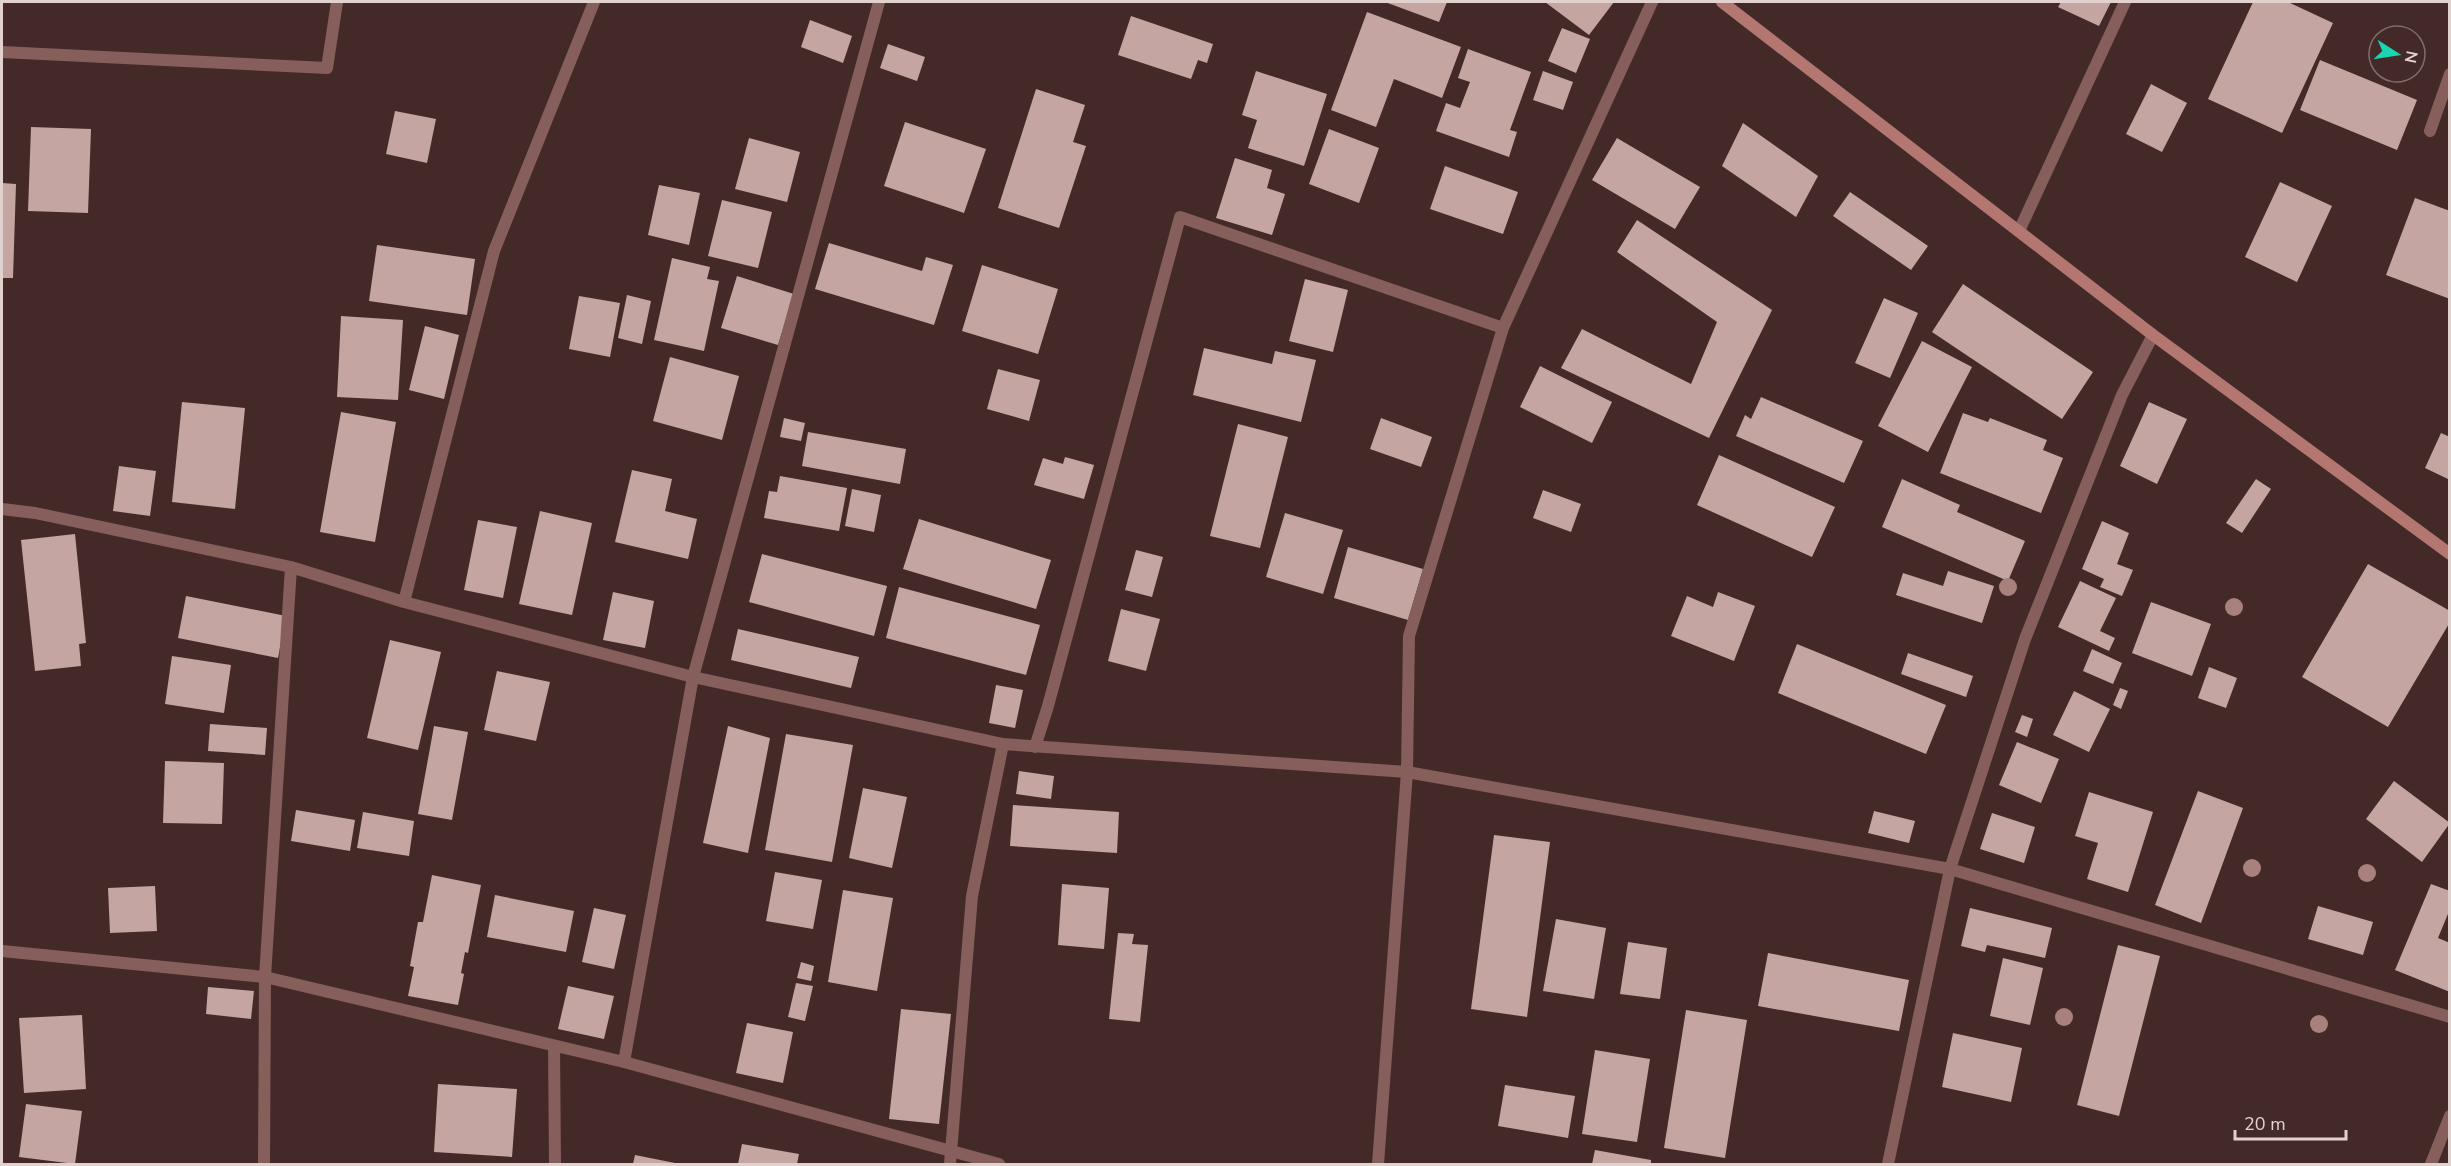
<svg xmlns="http://www.w3.org/2000/svg" width="2451" height="1166" viewBox="0 0 2451 1166" font-family="'Nunito Sans',sans-serif">
  <style>
    .building { fill: #c4a5a2 }
    .lines { fill: none; stroke-linecap: round; stroke-linejoin: round }
    .street { stroke: #865e5b; stroke-width: 12 }
    .secondary { stroke: #b47671; stroke-width: 12 }
    .tree { fill: #a8807d }
  </style>
  <rect width="100%" height="100%" fill="#432a28"/>
  <!-- building -->
  <path class="building" d="M1385 2H1447L1439 22Z
    M1545 2H1614L1589 35Z
    M2061 2H2111L2099 26 2058 7Z
    M2253 2H2288L2333 23 2282 133 2208 99Z
    M1367 12 1461 47 1442 98 1394 79 1376 127 1331 110Z
    M1131 16 1213 44 1207 63 1198 60 1191 79 1118 55Z
    M810 20 852 36 843 63 801 47Z
    M1562 28 1590 39 1576 73 1548 61Z
    M888 44 925 57 917 81 880 68Z
    M1468 49 1531 72 1510 130 1517 132 1509 157 1436 131 1446 103 1460 108 1470 82 1458 78Z
    M2320 60 2417 100 2397 150 2300 110Z
    M1256 71 1327 94 1304 166 1248 148 1257 120 1242 115Z
    M1543 71 1573 82 1563 110 1533 100Z
    M2151 84 2187 103 2162 152 2126 134Z
    M1036 89 1085 105 1073 142 1086 146 1059 228 998 208Z
    M395 111 436 119 427 163 386 154Z
    M905 122 986 149 964 213 884 186Z
    M1743 123 1818 176 1796 217 1722 166Z
    M31 127 91 129 88 213 28 211Z
    M1329 129 1379 148 1359 203 1309 184Z
    M749 138 800 152 787 202 735 189Z
    M1617 138 1700 187 1675 229 1592 180Z
    M1235 158 1272 170 1267 188 1285 194 1272 235 1216 218Z
    M1445 166 1518 192 1503 234 1430 209Z
    M2280 182 2332 206 2297 282 2245 257Z
    M2 183 16 184 13 278H2Z
    M659 185 700 193 689 245 648 235Z
    M1850 192 1928 246 1911 270 1833 216Z
    M2415 198 2450 211V299L2386 275Z
    M722 200 772 212 758 268 708 256Z
    M1637 220 1772 310 1709 438 1561 368 1582 329 1691 384 1717 322 1617 252Z
    M829 243 922 271 926 257 953 265 934 325 815 289Z
    M377 245 475 259 467 315 369 301Z
    M672 258 710 267 707 279 719 281 704 351 654 340Z
    M982 265 1058 289 1038 354 962 331Z
    M737 276 794 294 778 345 721 328Z
    M1305 279 1348 290 1333 352 1289 341Z
    M1963 284 2093 372 2062 419 1932 332Z
    M627 295 651 301 642 344 618 338Z
    M579 296 620 303 610 357 569 349Z
    M1884 298 1918 313 1890 378 1855 363Z
    M341 316 403 320 398 400 337 397Z
    M425 326 459 335 444 399 409 390Z
    M1922 341 1972 367 1928 452 1878 426Z
    M1204 348 1272 364 1275 351 1316 360 1301 422 1193 395Z
    M670 357 739 376 722 440 653 421Z
    M1540 366 1612 402 1592 443 1520 407Z
    M998 369 1040 380 1029 421 987 409Z
    M1761 397 1863 441 1844 483 1736 436 1745 415 1751 419Z
    M182 402 245 408 235 509 172 502Z
    M2149 402 2187 419 2157 484 2120 466Z
    M341 412 396 422 375 542 320 532Z
    M1963 413 1988 422 1990 418 2047 440 2043 450 2063 458 2041 513 1940 473Z
    M784 418 805 423 801 441 780 437Z
    M1381 418 1432 437 1421 467 1370 449Z
    M1238 424 1288 437 1260 548 1210 536Z
    M808 432 906 449 900 484 802 466Z
    M2441 433 2450 437V480L2425 468Z
    M1719 455 1835 507 1812 557 1697 505Z
    M1065 457 1094 465 1084 499 1034 485 1043 458 1063 464Z
    M119 466 156 471 150 516 113 511Z
    M632 470 672 479 665 511 697 519 688 559 615 542Z
    M780 476 847 488 839 531 764 518 769 491 777 492Z
    M1902 479 1960 505 1957 512 2025 541 2008 581 1882 527Z
    M2256 479 2271 489 2242 533 2226 523Z
    M852 489 881 495 874 532 845 526Z
    M1543 490 1581 504 1571 532 1533 518Z
    M540 511 592 523 572 615 519 604Z
    M1285 513 1343 530 1323 594 1266 577Z
    M919 519 1051 560 1036 609 903 569Z
    M478 520 517 527 503 598 464 590Z
    M2102 521 2129 533 2117 564 2133 570 2122 596 2100 587 2104 579 2082 569Z
    M75 534 86 643 79 644 81 666 35 671 21 540Z
    M1348 547 1423 569 1408 620 1334 598Z
    M1136 550 1163 557 1152 597 1125 590Z
    M762 554 887 586 874 636 749 602Z
    M2368 564 2450 611V622L2388 727 2302 677Z
    M1948 571 1994 586 1982 623 1896 595 1903 573 1943 586Z
    M2080 581 2116 598 2100 631 2115 638 2109 651 2058 627Z
    M899 587 1040 625 1026 675 886 638Z
    M613 592 654 601 645 648 603 640Z
    M1718 592 1755 606 1734 661 1671 636 1687 596 1713 607Z
    M186 596 286 616 278 658 178 638Z
    M2151 602 2211 624 2192 676 2132 653Z
    M1121 609 1160 619 1146 671 1108 661Z
    M738 629 859 657 851 688 731 660Z
    M390 640 441 652 418 750 367 738Z
    M1797 644 1946 705 1926 754 1778 693Z
    M2092 649 2122 663 2113 684 2083 671Z
    M1908 653 1973 676 1966 697 1901 674Z
    M172 656 231 665 224 713 165 704Z
    M2209 667 2237 678 2226 708 2198 698Z
    M497 671 550 682 536 741 484 730Z
    M996 685 1023 690 1015 728 989 723Z
    M2120 688 2128 691 2121 709 2113 705Z
    M2074 691 2110 709 2089 752 2053 735Z
    M2022 715 2033 719 2027 737 2015 732Z
    M210 724 267 728 265 755 208 751Z
    M434 726 468 732 452 820 418 814Z
    M728 726 770 738 748 853 703 843Z
    M786 734 853 745 832 862 765 850Z
    M2017 742 2059 759 2041 803 1999 785Z
    M165 761 224 763 222 824 163 823Z
    M1019 771 1054 776 1051 799 1016 794Z
    M2394 781 2450 823 2422 862 2366 819Z
    M863 788 907 797 892 868 849 858Z
    M2198 791 2243 808 2201 923 2155 905Z
    M2089 792 2153 812 2128 892 2087 879 2098 843 2075 836Z
    M1013 805 1119 812 1117 853 1010 846Z
    M296 810 355 820 350 851 291 841Z
    M1874 811 1915 821 1909 843 1868 833Z
    M363 812 414 821 409 856 357 848Z
    M1992 813 2035 827 2024 863 1980 849Z
    M1494 835 1550 842 1527 1017 1471 1009Z
    M775 872 822 880 813 929 766 921Z
    M432 875 481 885 468 953 465 952 461 973 464 974 458 1005 408 996 414 967 410 966 418 922H423Z
    M1062 884 1109 888 1104 949 1058 945Z
    M2431 884 2450 891V909L2438 938 2450 943V992L2395 970Z
    M155 886 157 931 110 933 108 888Z
    M843 890 893 898 877 991 828 982Z
    M495 895 574 911 566 952 487 937Z
    M2318 906 2373 922 2363 955 2308 939Z
    M594 908 626 915 614 969 582 962Z
    M1970 908 2052 928 2045 958 1987 945 1985 952 1961 946Z
    M1556 919 1606 928 1594 999 1543 991Z
    M1118 933 1134 934 1132 944 1148 945 1140 1022 1109 1019Z
    M1628 942 1667 948 1660 999 1620 994Z
    M2118 945 2160 956 2119 1116 2077 1105Z
    M1768 953 1909 980 1899 1031 1758 1006Z
    M2003 958 2043 968 2030 1025 1990 1016Z
    M801 962 814 966 811 981 797 978Z
    M796 983 813 986 805 1021 788 1017Z
    M568 986 614 996 604 1039 558 1029Z
    M208 987 254 991 251 1019 206 1014Z
    M901 1009 951 1014 939 1124 889 1119Z
    M1686 1010 1747 1020 1725 1158 1664 1148Z
    M82 1015 86 1089 24 1093 19 1018Z
    M747 1023 793 1032 783 1083 736 1073Z
    M1953 1033 2022 1048 2011 1102 1942 1087Z
    M1595 1050 1650 1059 1637 1142 1582 1134Z
    M438 1084 517 1089 512 1157 434 1152Z
    M1505 1085 1575 1096 1568 1138 1498 1126Z
    M26 1104 82 1111 75 1164 19 1157Z
    M742 1144 799 1154 797 1164H738Z
    M1595 1150 1651 1160V1164H1592Z
    M635 1155 675 1163V1164H633Z"/>
  <g class="lines">
    <!-- street -->
    <path class="street" d="M2 52 327 68 337 2
      M2430 131 2450 74
      M2019 231 2125 2
      M2 509 35 513 291 567 404 602 693 677 1003 744 1407 772 1950 869 2450 1017
      M404 602 494 251 594 2
      M1035 747 1048 706 1180 217 1503 328
      M2 951 265 977 624 1062 999 1164
      M554 1046 555 1164
      M624 1062 693 677 879 2
      M264 1164 265 977 291 567
      M950 1164 972 896 1003 744
      M1378 1164 1407 772 1409 636 1503 328 1652 2
      M1888 1164 1950 869 2025 639 2122 395 2153 335
      M2431 1164 2450 1116"/>
    <!-- secondary -->
    <path class="secondary" d="M1722 2 2153 335 2450 554"/>
  </g>
  <!-- trees -->
  <g class="tree">
    <circle cx="2008" cy="587" r="9"/>
    <circle cx="2234" cy="607" r="9"/>
    <circle cx="2252" cy="868" r="9"/>
    <circle cx="2367" cy="873" r="9"/>
    <circle cx="2064" cy="1017" r="9"/>
    <circle cx="2319" cy="1024" r="9"/>
  </g>
  <!-- border -->
  <rect width="2451" height="1166" fill="none" stroke="#e1d1cf" stroke-width="6"/>
  <!-- north arrow -->
  <g transform="translate(2397 54) rotate(102)"><circle r="28" fill="#432a28" stroke="#826d6b" stroke-width="1.5"/>
  <path d="M0-4.5L10 22L0 15L-10 22Z" fill="#19d5b2"/>
  <text y="-9" font-size="16" font-weight="bold" text-anchor="middle" fill="#e1d1cf">N</text>
  </g>
  <!-- scale -->
  <path d="M2235 1130v9h111v-9" fill="none" stroke="#e1d1cf" stroke-width="3"/>
  <text x="2244" y="1130" font-size="18" fill="#e1d1cf" stroke="#432a28" stroke-width="4.5" paint-order="stroke">20 m</text>
</svg>
